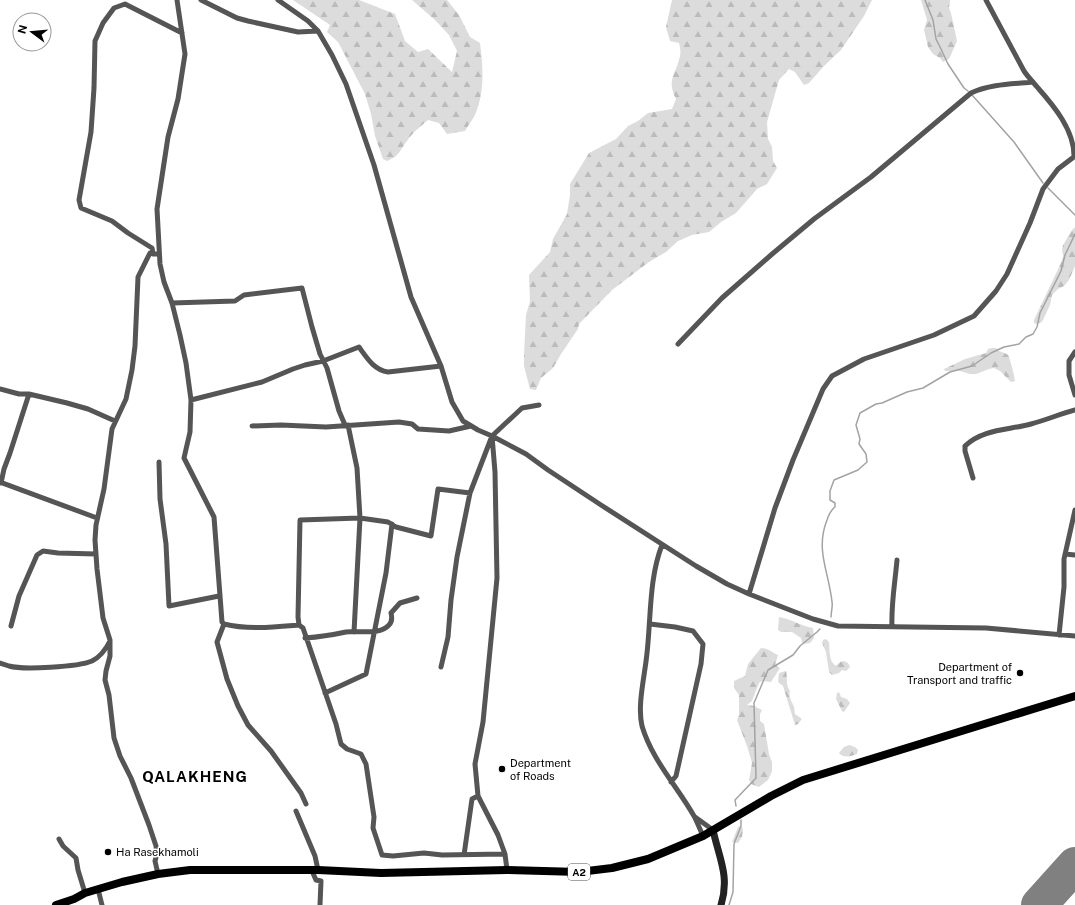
<svg xmlns="http://www.w3.org/2000/svg" width="1075" height="905" viewBox="0 0 1075 905" font-family="'Public Sans',sans-serif">
  <style>
    .grass { fill: url(#grass-tufts) }
    .forest { fill: url(#forest-firs) }
    .lines { fill: none; stroke-linecap: round; stroke-linejoin: round }
    .stream { stroke: #a3a3a3; stroke-width: 1.5 }
    .runway { stroke: #808080; stroke-width: 36 }
    .street { stroke: #555; stroke-width: 5 }
    .secondary { stroke: #222; stroke-width: 7 }
    .primary { stroke: #000; stroke-width: 8 }
    .poi-dot { fill: #000; stroke: #fff; stroke-width: 1.5 }
    .labels { text-anchor: middle; stroke-width: 3; stroke-linejoin: round; paint-order: stroke }
    .shield { fill: #fff; stroke: #4c4c4c; stroke-width: 1 }
    .shield-label { font-size: 10px; font-weight: bold; fill: #000 }
    .poi-label { font-size: 11px; fill: #000; stroke: #fff; text-anchor: start }
    .district-label { font-size: 15px; font-weight: bold; letter-spacing: 1px; fill: #000; stroke: #fff }
  </style>
  <defs>
    <pattern id="grass-tufts" width="24" height="20" patternUnits="userSpaceOnUse"><rect width="24" height="20" fill="#dcdcdc"/><path d="M3 7l-1-3M5 7V3M7 7l1-3M15 17l-1-3M17 17v-4M19 17l1-3" fill="none" stroke="#bbb"/></pattern>
    <pattern id="forest-firs" width="22" height="20" patternUnits="userSpaceOnUse"><rect width="22" height="20" fill="#dcdcdc"/><path d="M5 1l3.5 6h-7zM16 11l3.5 6h-7z" fill="#bbb"/></pattern>
  </defs>
  <rect width="100%" height="100%" fill="#fff"/>
  <!-- grass -->
  <path class="grass" d="M826 639 829 642C830 650 828 661 836 666L829 672 826 652 822 643 823 640Z"/>
  <!-- forest -->
  <path class="forest" d="M293 0H359L395 14 405 41 418 52 428 49 452 72 457 51 449 35 435 20 412 0H447L459 15 470 37 480 43C483 66 485 92 475 115 472 120 468 126 465 131L447 134 439 123 428 120C421 126 412 133 407 141 399 151 400 156 387 161L383 159 375 136 371 114 365 94 338 42 327 32 330 25Z
    M672 0H872L864 16 841 50 824 66 809 83 804 85 795 72 789 69 779 80 767 122 768 139 772 147 773 161 777 168 767 184 757 189 736 213 721 222 709 232 692 235 678 241 666 252 649 262 612 290 579 324 578 329 561 354 553 368 541 378 536 390 530 389 524 366V355L526 315 530 301 529 275 550 252 553 239 567 214 570 195V184L589 153 616 139 628 126 638 121 648 113 672 109 676 99C666 79 676 75 680 56 681 52 680 47 679 43L670 41 666 27Z
    M921 0H950L949 8 951 13 957 41 949 59 943 62 940 58 933 54 928 47 924 30 927 20Z
    M1075 227V266L1069 280 1064 286 1058 289 1052 295 1050 305 1042 322 1036 324 1034 323V320L1061 263 1063 256 1062 250 1063 245 1072 230Z
    M992 348H996C1000 353 1004 352 1008 355 1010 358 1015 378 1015 381L1011 382 1000 371 994 368 989 369 976 374H970L960 371H945L944 369 965 359 986 353 988 349Z
    M779 617C791 619 801 626 813 628L814 638 810 643 804 644 802 642 801 638 792 632H781L778 630Z
    M761 648C771 649 770 652 778 655L775 665 780 668 771 682 762 681 759 683 752 701 747 705 754 706 762 710 760 714V721L764 724 769 754 772 762V771L768 780 759 787 751 784 749 780 752 763 747 746 737 720 739 715V695L734 688V681L745 676 748 664Z
    M844 661 848 663 850 667 846 671 842 670 839 673 832 675 829 672 840 662Z
    M786 671C788 678 785 685 790 691 788 697 792 702 794 707 795 710 794 712 795 714L802 719 798 724 795 725 783 686 778 682 779 673Z
    M839 692 841 697 847 699 850 703 844 712 842 711 836 699 837 693Z
    M849 745 855 747 858 750 857 754C851 756 844 759 839 753L844 747Z
    M741 826 743 829 742 837 738 843 732 842 738 827Z"/>
  <g class="lines">
    <!-- stream -->
    <path class="stream" d="M925 0 933 20 936 39 940 47 948 64 964 88 968 91
      M972 95 1014 142 1043 183
      M1048 188 1075 215
      M831 617C831 612 833 606 832 602 829 572 815 550 827 520 829 514 831 510 835 507V503L830 500V491L834 480 858 470 867 462 866 454 859 444 860 439 856 425 860 413 876 404 882 403 907 392 923 388 950 372 972 366 991 353 1004 347 1019 344 1026 337 1033 334 1037 327 1040 313 1061 271 1065 255 1075 234
      M736 806 735 800 756 778 754 703 768 670 793 655 800 646 817 632 820 629
      M729 905 733 892 734 844 741 826V820"/>
    <!-- runway -->
    <path class="runway" d="M1039 905 1075 865"/>
    <!-- street -->
    <path class="street" d="M177 0 185 54 178 99 168 137 157 209 160 264 164 282 172 303 180 335 186 363 191 400 190 432 184 458 214 517 222 622 224 624 217 642 227 679 238 706 248 725 271 751 301 793 306 804
      M201 0 237 18 248 21 298 32 318 31
      M278 0 308 21 318 31 332 55 346 84 374 165 411 297 441 366 452 402 463 421 478 430 492 436 495 472 497 578 483 722 475 764 478 796 498 835 505 854 507 870
      M986 0 1024 71C1028 77 1033 82 1038 88 1054 106 1074 130 1074 156
      M153 254 152 248 128 233 112 221 81 208 79 200 91 132 94 88 95 41 103 23 114 8 125 4 182 33
      M172 303 235 301 244 295 302 288 312 327 320 354 327 368 339 411 345 425
      M678 344 722 298 771 255 814 219 871 177 971 93C990 84 1012 84 1033 82
      M1075 352 1069 361V375L1075 395
      M0 389 19 394H29L67 403 88 409 115 421
      M191 400 262 382 293 369 305 365 323 361 359 347C367 358 374 370 388 372L441 366
      M348 425 357 468 360 518 354 632
      M252 426 281 425 326 427 399 422 412 424 418 429 449 431 471 426
      M492 436 526 454 548 470 601 505 696 566 727 584 749 594 813 619 838 626 986 628 1075 636
      M159 462 160 499 166 544 169 606 219 596
      M973 478 965 451V446C982 429 1009 430 1031 424 1046 420 1060 414 1075 410
      M0 482 97 518
      M1 483 4 469 10 453 29 394
      M470 493 438 489 431 536 396 527 388 522 360 518 300 520 298 617 299 625 303 628 336 724 341 744 347 749 361 754 366 764 374 817 373 828 382 855 393 856 424 853 442 855 505 854
      M662 545C649 578 651 618 647 653 645 675 637 705 642 726 652 760 677 786 694 816 697 822 700 829 703 836
      M1065 554 1075 555
      M749 594 775 508 793 460 823 389 832 376 864 359 934 335 974 316 996 291 1007 274 1030 223 1043 189 1058 169 1075 156
      M224 624C248 630 275 627 299 625
      M650 624 675 627 693 631 703 644 701 664 676 776 671 782
      M11 626 19 596 37 555 43 551 58 553 96 554
      M892 627C891 604 895 583 897 560
      M1059 635 1064 587V559L1075 510
      M305 638C319 637 332 635 346 632 360 630 379 636 389 625 392 622 392 617 391 613L400 603 417 598
      M0 663C3 664 6 665 9 666 23 670 78 667 92 661 100 657 106 649 110 641
      M441 667 448 637 451 600 457 557 470 493 492 436 522 408 539 405
      M325 693 366 674 386 573 392 524
      M296 811 315 856 318 870
      M695 817 713 830
      M59 839 63 846 76 858 78 870 85 893
      M464 855 472 799 478 796
      M312 871 316 880 321 881 320 905
      M158 874 155 861 157 854 156 846 149 825 131 778 120 756 114 738 109 695 105 680 106 671 110 656V640L103 618 97 569 95 540 96 525 104 489 112 429 126 399 132 370 135 346 138 277 150 253 159 254
      M98 889 102 905"/>
    <!-- secondary -->
    <path class="secondary" d="M713 830C719 858 730 876 721 905"/>
    <!-- primary -->
    <path class="primary" d="M56 905 74 899 85 893 122 882 158 874 190 870H318L381 873 507 870 579 872 612 868 648 859 703 836 771 796 803 780 1075 696"/>
  </g>
  <!-- markers -->
  <g class="poi-dot">
    <circle cx="1020" cy="673" r="4"/>
    <circle cx="502" cy="769" r="4"/>
    <circle cx="108" cy="852" r="4"/>
  </g>
  <g class="labels">
    <!-- shield labels -->
    <rect class="shield" x="568" y="864" width="22" height="16" rx="3"/>
    <g class="shield-label">
      <text x="579" y="876">A2</text>
    </g>
    <!-- poi labels -->
    <g class="poi-label">
      <text x="1012" y="671" text-anchor="end">Department of<tspan x="1012" dy="13">Transport and traffic</tspan></text>
      <text x="510" y="767">Department<tspan x="510" dy="13">of Roads</tspan></text>
      <text x="116" y="856">Ha Rasekhamoli</text>
    </g>
    <!-- district labels -->
    <g class="district-label">
      <text x="195" y="782">QALAKHENG</text>
    </g>
  </g>
  <!-- north arrow -->
  <g transform="translate(32 32) rotate(286)"><circle r="19" fill="#ffffff" stroke="#999999"/>
  <path d="M0-3L7 15L0 10L-7 15Z" fill="#000000"/>
  <text y="-6" font-size="11" font-weight="bold" text-anchor="middle" fill="#000000">N</text>
  </g>
</svg>
